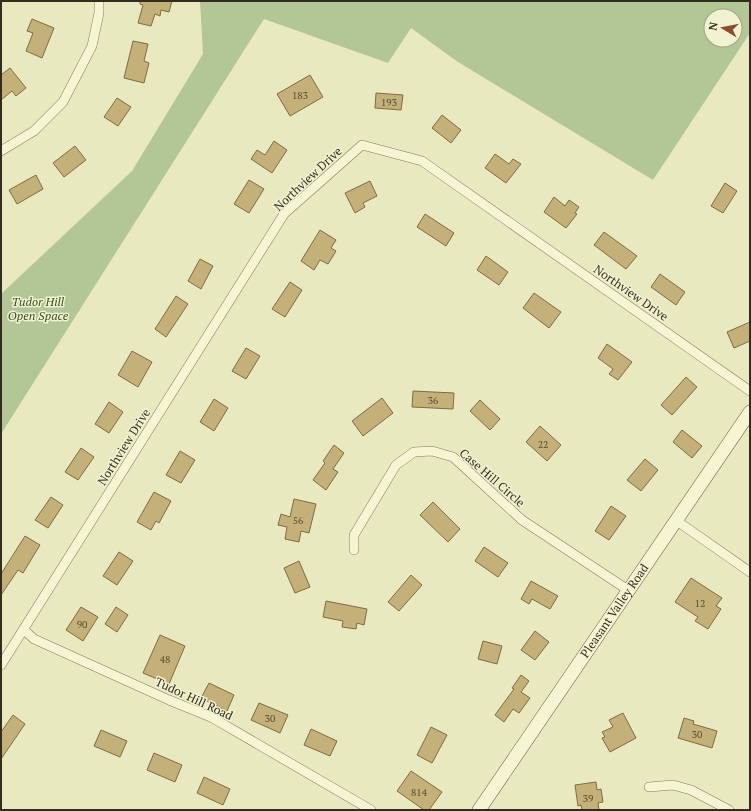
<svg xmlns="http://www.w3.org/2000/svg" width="751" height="811" viewBox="0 0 751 811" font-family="'PT Serif',serif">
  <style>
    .green { fill: #b2c696; fill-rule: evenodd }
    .building { fill: #c4b079; stroke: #7e6c42 }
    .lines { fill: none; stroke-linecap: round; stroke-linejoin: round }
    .street-casing { stroke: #817b5a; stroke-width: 10 }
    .secondary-casing { stroke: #635b3d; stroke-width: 14 }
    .street { stroke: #f5f5d3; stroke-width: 9 }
    .secondary { stroke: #f5f5d3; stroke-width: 13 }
    .labels { text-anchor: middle; stroke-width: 3; stroke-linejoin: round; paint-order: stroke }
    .number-label { font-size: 10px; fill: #564e34 }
    .street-label { font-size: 12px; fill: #322d1d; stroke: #f1f2cf }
    .park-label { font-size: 12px; font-style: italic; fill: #374d25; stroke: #f1f2cf }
  </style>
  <rect width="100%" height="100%" fill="#e9e9c0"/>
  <!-- green -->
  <path class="green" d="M200 1H750V33L653 180 458 62 411 28 388 63 264 19 1 434V294L132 171 203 54ZM711 16H735V40H711Z"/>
  <!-- building -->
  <path class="building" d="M140 1H172L169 12 161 10 160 16 155 14 151 26 138 23 143 5 140 4Z
    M32 19 54 28 42 58 26 51 33 33 27 31Z
    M133 41 148 44 144 61 149 63 144 83 124 78Z
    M10 68 26 88 16 96 12 91 1 100V75Z
    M310 75 323 97 290 116 277 94Z
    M376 93 403 95 401 110 375 108Z
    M117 98 131 107 118 126 104 117Z
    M442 115 461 130 451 143 432 128Z
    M274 141 287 150 272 173 251 159 257 150 265 155Z
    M75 146 86 160 64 177 53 163Z
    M495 154 509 164 513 159 521 164 506 183 485 168Z
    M36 175 43 189 17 204 9 190Z
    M249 180 264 189 249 213 234 204Z
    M370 181 377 196 363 203 365 207 355 213 345 193Z
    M725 183 737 191 723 213 711 206Z
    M554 197 565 206 569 200 579 207 575 213 577 214 566 228 544 212Z
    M425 214 454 233 446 246 417 227Z
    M320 230 336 240 331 248 336 251 328 264 320 260 314 270 301 261Z
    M604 232 637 256 626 269 594 245Z
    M486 256 508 272 499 285 477 270Z
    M200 259 213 266 201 289 188 281Z
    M660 274 685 292 676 305 651 287Z
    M290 282 302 290 285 317 272 309Z
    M534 293 561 312 549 328 523 308Z
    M176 296 188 304 166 337 155 329Z
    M750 322V341L734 348 727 332Z
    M607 344 632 362 618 380 609 374 613 369 598 358Z
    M246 348 260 356 246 379 232 371Z
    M132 351 152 362 138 387 118 375Z
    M686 377 697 387 672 415 661 405Z
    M413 391 454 393 453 409 412 407Z
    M382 398 393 413 363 436 352 421Z
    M214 399 228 408 214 431 200 422Z
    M480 400 500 419 490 430 470 411Z
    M109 402 123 412 109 433 95 424Z
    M540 426 561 445 547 461 526 442Z
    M682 430 702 446 692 458 673 442Z
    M334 445 344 453 333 469 338 472 326 490 313 480 325 463 323 461Z
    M81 448 94 457 78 480 65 472Z
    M180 451 195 460 181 483 166 475Z
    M645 459 658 470 641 491 627 480Z
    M154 492 171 501 159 523 156 521 151 530 137 522Z
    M51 497 63 505 48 528 35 520Z
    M294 499 316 504 309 533 301 531 299 542 285 539 287 527 278 525 281 514 290 517Z
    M433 502 460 529 448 542 420 515Z
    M611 506 626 516 609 540 595 531Z
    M25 536 40 545 23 573 18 570 1 595V574Z
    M484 547 508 563 498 577 475 561Z
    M119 552 133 561 117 585 103 576Z
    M299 561 310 587 295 593 284 568Z
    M411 575 422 585 399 611 388 602Z
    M691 578 722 598 716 606 721 609 708 629 695 621 698 617 675 602Z
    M531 581 558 596 550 609 532 599 529 604 521 599Z
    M326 601 367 609 364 625 357 623 356 629 342 627 343 621 323 617Z
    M81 607 98 617 83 641 66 630Z
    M116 607 128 615 117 632 105 624Z
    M535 631 549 642 535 660 521 650Z
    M160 635 185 646 169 684 143 673Z
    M483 641 502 646 497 664 478 659Z
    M521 675 529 681 521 692 530 698 519 713 513 709 504 722 495 715 514 689 512 688Z
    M209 683 234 695 227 711 201 698Z
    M259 703 288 715 280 733 251 720Z
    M623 713 636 738 610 752 602 738 605 737 602 732 613 727 609 720Z
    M13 715 25 724 1 759V732Z
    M684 718 694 721 693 724 717 731 712 748 678 738Z
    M431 727 447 735 432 763 417 755Z
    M311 729 337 741 330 756 304 745Z
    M101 730 127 741 120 757 94 746Z
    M154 753 182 765 175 782 147 770Z
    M411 771 442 792 429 810H424L397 791Z
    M204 777 230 789 223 805 197 793Z
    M596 782 597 790 601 789 603 802 598 803 599 810H582L581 805 578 806 575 785Z"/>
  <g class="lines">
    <defs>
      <path id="street" d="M1 151 34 131 63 102 92 46 99 13V1
        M677 521 750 572
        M354 550V535L396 465 414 452 432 451 453 457 522 520 628 590
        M24 630 34 639 169 700 211 717 371 810
        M1 665 284 214 362 145 422 161 750 391
        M649 787 673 785 691 790 729 810"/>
      <g id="secondary">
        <path id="s1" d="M479 810 750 412"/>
      </g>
    </defs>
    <!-- street casing -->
    <use href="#street" class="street-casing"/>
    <!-- secondary casing -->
    <use href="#secondary" class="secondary-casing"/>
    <!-- street -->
    <use href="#street" class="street"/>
    <!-- secondary -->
    <use href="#secondary" class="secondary"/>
  </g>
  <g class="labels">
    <!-- number labels -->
    <g class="number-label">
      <text x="300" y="99">183</text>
      <text x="389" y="106">193</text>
      <text x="433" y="404">36</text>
      <text x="543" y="448">22</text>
      <text x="298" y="524">56</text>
      <text x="700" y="607">12</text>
      <text x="82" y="628">90</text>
      <text x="165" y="663">48</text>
      <text x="270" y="722">30</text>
      <text x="697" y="738">30</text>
      <text x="419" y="796">814</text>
      <text x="588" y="802">39</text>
    </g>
    <!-- street labels -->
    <g class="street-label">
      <text transform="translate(308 179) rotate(-43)" y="4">Northview Drive</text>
      <text transform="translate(631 293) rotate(35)" y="4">Northview Drive</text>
      <text transform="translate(124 447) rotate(-58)" y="4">Northview Drive</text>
      <text transform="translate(492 478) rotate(41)" y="4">Case Hill Circle</text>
      <text dy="4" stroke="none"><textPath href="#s1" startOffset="241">Pleasant Valley Road</textPath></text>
      <text transform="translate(194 699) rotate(25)" y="4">Tudor Hill Road</text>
    </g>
    <!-- park labels -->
    <g class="park-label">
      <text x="38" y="306">Tudor Hill<tspan x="38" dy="14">Open Space</tspan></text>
    </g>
  </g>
  <!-- border -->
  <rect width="751" height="811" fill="none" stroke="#322d1d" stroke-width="4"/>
  <!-- north arrow -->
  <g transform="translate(723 28) rotate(280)"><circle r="19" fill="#f1f2cf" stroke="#a5a388"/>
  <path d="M0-3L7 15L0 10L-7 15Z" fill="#8b4b2f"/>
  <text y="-6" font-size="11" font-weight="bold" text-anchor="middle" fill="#322d1d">N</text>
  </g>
</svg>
